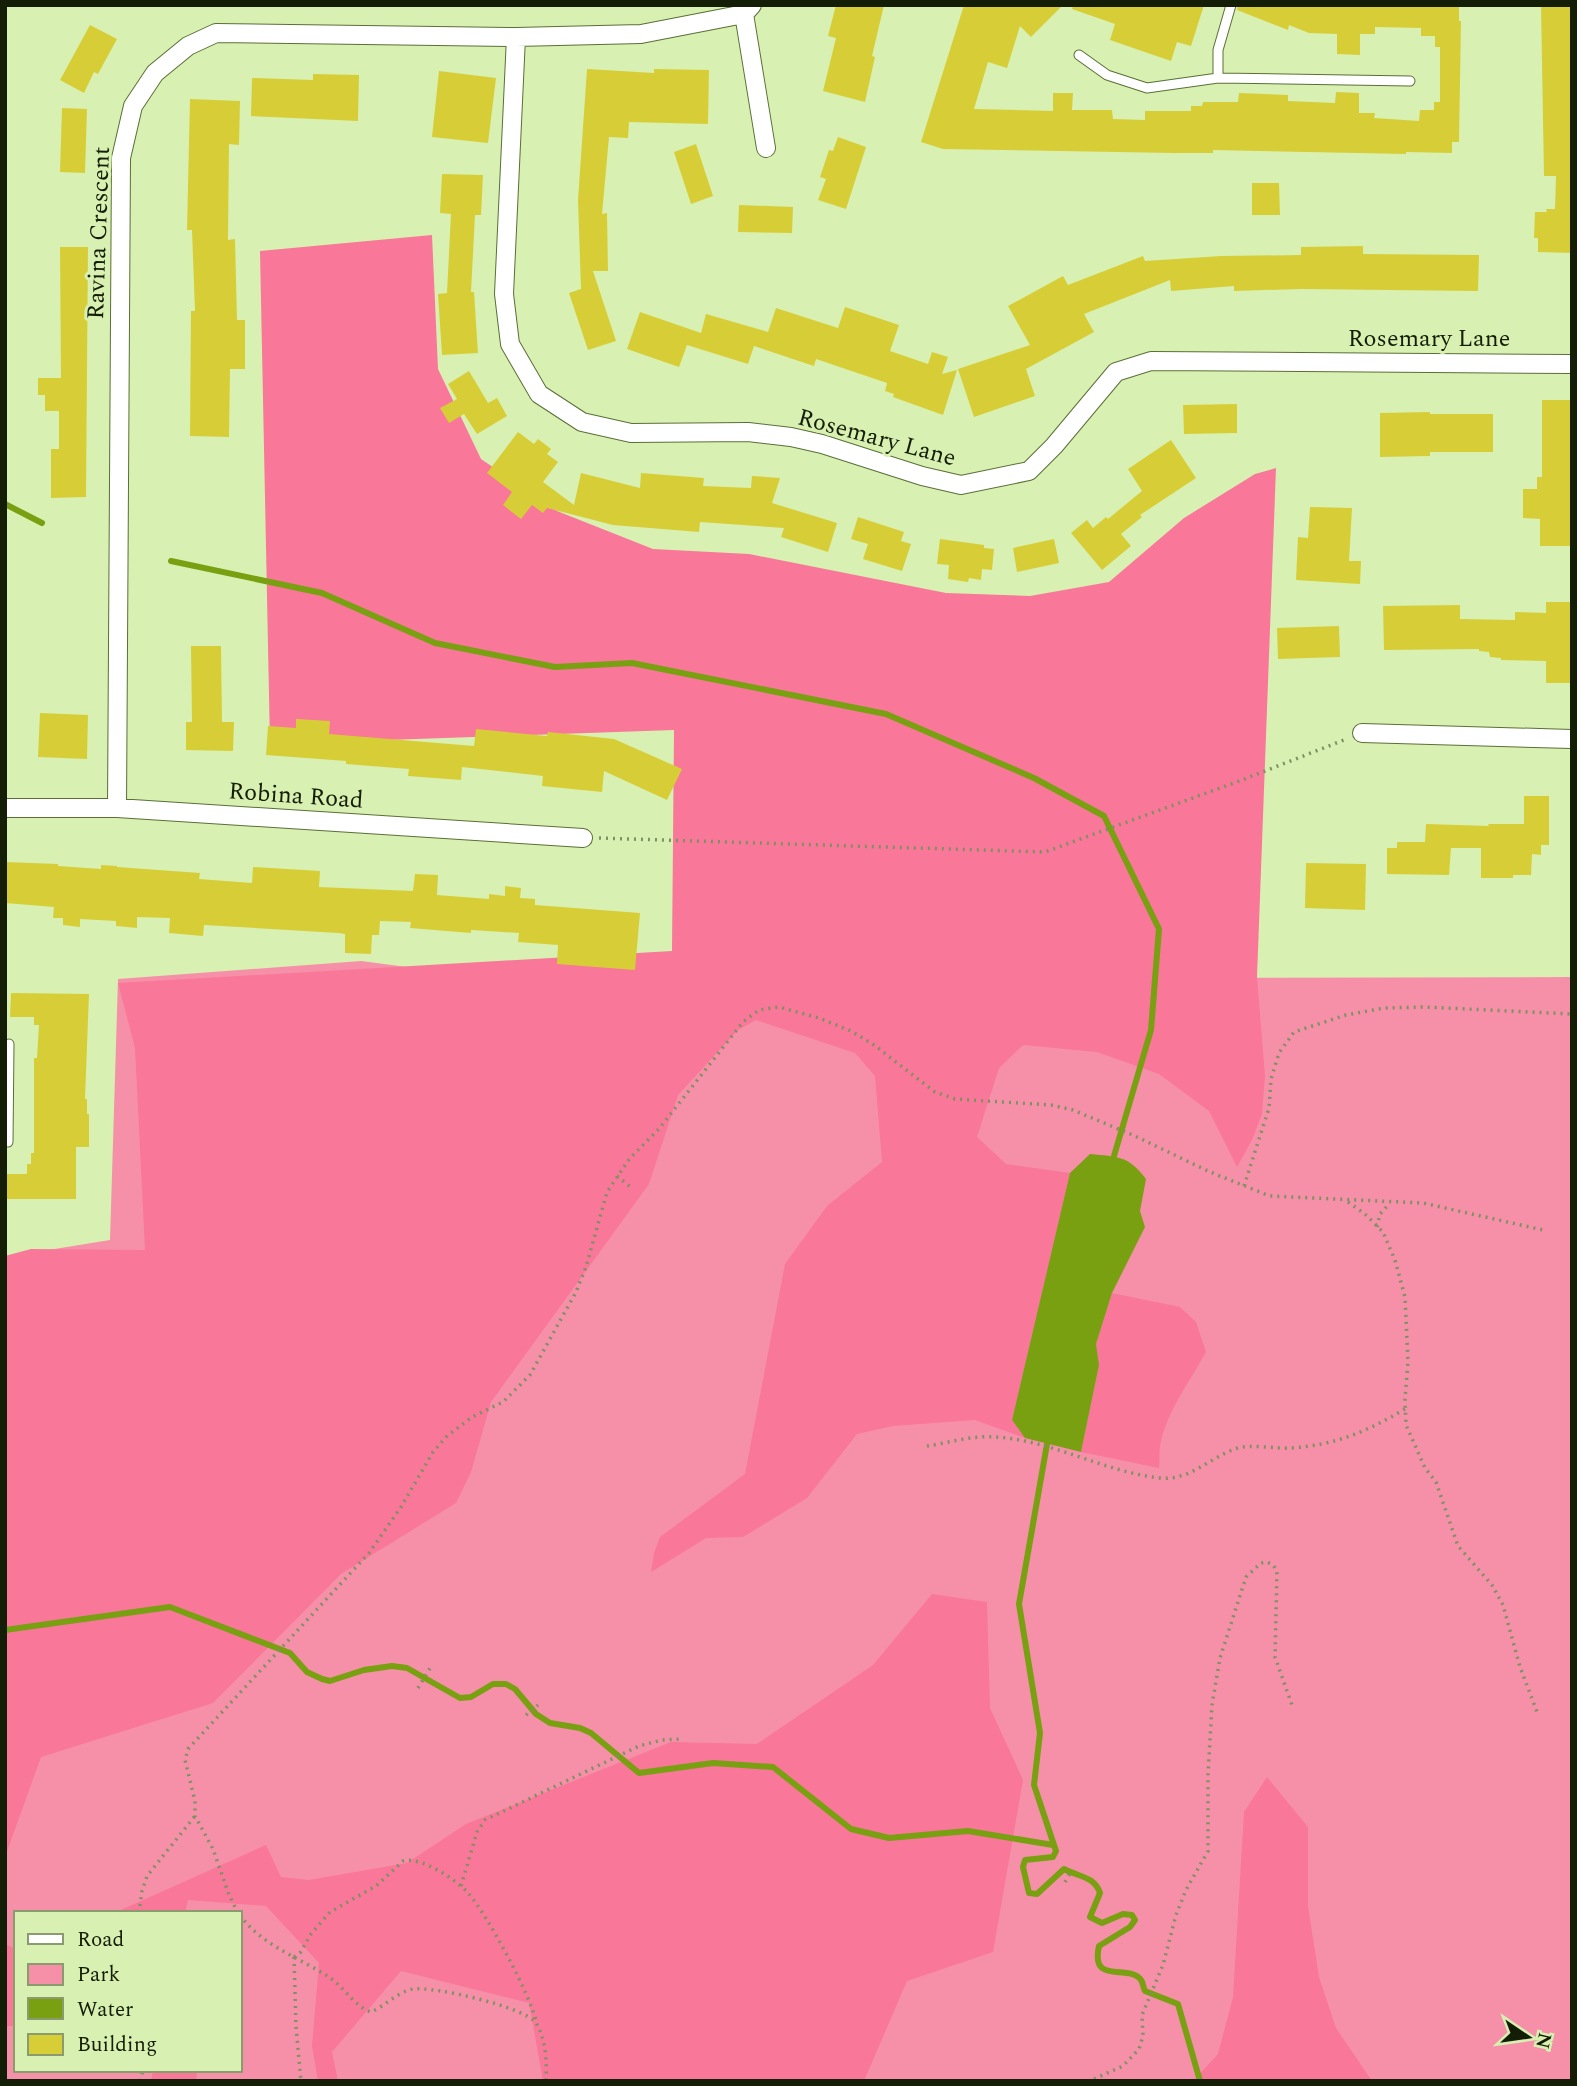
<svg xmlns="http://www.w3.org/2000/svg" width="1577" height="2086" viewBox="0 0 1577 2086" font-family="Spectral,serif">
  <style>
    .green { fill: #f690a8; fill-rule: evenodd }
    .forest { fill: #f97798 }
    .water { fill: #78a010 }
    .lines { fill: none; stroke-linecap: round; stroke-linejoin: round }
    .stream { stroke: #78a010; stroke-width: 6 }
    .building { fill: #d7ce37 }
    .lane-casing { stroke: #5a6f36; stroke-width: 11 }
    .street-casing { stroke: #5a6f36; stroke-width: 20 }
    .path { stroke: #7f9163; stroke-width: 3.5; stroke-dasharray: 2 5; stroke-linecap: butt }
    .lane { stroke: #fff; stroke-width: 9 }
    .street { stroke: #fff; stroke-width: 18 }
    .labels { text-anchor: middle; stroke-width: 6; stroke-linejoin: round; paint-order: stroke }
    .street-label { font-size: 24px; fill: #141d05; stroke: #d8f1b2 }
  </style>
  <rect width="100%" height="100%" fill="#d8f1b2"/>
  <!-- green -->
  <path class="green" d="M361 961 507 980 1572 977V2081H5V1257L110 1240 118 979ZM16 1913H240V2070H16Z"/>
  <!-- forest -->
  <path class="forest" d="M432 235 438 369 481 459 557 511 653 549 749 554 946 593 1030 596 1109 582 1184 518 1255 474 1276 468 1257 977 1265 1076 1262 1114 1252 1140 1237 1167 1209 1111 1159 1074 1097 1052 1023 1045 999 1068 977 1137 1006 1164 1070 1173 1012 1420 1025 1438 975 1420 893 1426 857 1434 807 1498 743 1537 706 1538 651 1572 654 1553 660 1537 745 1474 785 1264 827 1206 882 1162 875 1076 855 1053 756 1020 738 1030 678 1095 649 1184 491 1402 471 1472 456 1503 341 1574 213 1703 41 1757 5 1857V1256L31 1249 145 1250 135 1048 118 983 672 951 674 730 270 744 260 251Z
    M1112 1293 1180 1307 1196 1322 1206 1352C1191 1380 1165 1414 1160 1446 1159 1452 1160 1461 1159 1468L1081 1452 1099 1365 1096 1344Z
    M932 1594 987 1602 990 1708 1023 1780 993 1952 907 1981 864 2081H543L529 2003 401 1971 332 2052 338 2081H318L312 2046 319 1963 266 1906 188 1900 185 1913H114L266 1845 281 1877 309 1880 407 1863 466 1824 671 1742 757 1744 873 1665Z
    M1267 1777 1308 1827V1906L1319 1977 1336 2028 1372 2081H1183L1195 2079 1218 2054 1233 1997 1244 1812Z
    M5 1944 16 1949V2026H5Z
    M153 2070H197L196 2081H151Z"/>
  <!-- water -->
  <path class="water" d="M1090 1154C1118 1157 1128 1155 1146 1179L1140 1211 1145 1227 1112 1293 1096 1344 1099 1365 1081 1452 1025 1438 1012 1420 1070 1173Z"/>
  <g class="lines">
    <!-- stream -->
    <path class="stream" d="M5 504 42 523
      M171 561 322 593 435 643 555 667 632 663 886 714 1034 778 1104 816 1159 929 1151 1030 1114 1156
      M1047 1444 1019 1604 1040 1733 1034 1785 1056 1851 1053 1857 1025 1860 1023 1867 1029 1893 1037 1894 1064 1869C1079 1877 1094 1876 1100 1893L1090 1917 1102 1923 1123 1914 1132 1915 1135 1920 1130 1927 1099 1946C1090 1986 1129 1963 1141 1980 1142 1980 1144 1990 1145 1991L1178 2004 1200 2081
      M5 1630 170 1607 290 1653 307 1672 322 1679 330 1681 364 1670 392 1666 407 1668 460 1698 471 1697 493 1684H506L515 1689 536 1714 550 1723 580 1728 591 1733 639 1773 713 1763 773 1767 851 1829 889 1838 968 1831 1053 1845"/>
  </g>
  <!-- building -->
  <path class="building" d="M836 5H884L872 56 875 57 865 102 823 91 836 38 828 36Z
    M964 5H1063L1031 37 1020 26 1007 68 988 62 974 109 1053 111V93H1073L1072 110H1112L1113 119 1145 120V111H1191V106H1202L1203 102H1238L1239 93 1288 95V101L1335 103 1336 92 1359 93V113H1375L1374 118 1419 121 1420 110H1434V102H1440V47H1435V36H1421V28L1375 27V34H1360V55L1337 54V34L1309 33 1289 25 1288 30 1237 10 1238 5H1459V21H1461L1459 142H1452V153L1406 152V154L1213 150V153H1174L943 149 921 142Z
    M1073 5H1204L1191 46 1177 42 1171 61 1110 40 1115 24 1072 9Z
    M1541 5H1572V253L1538 252V238H1534L1535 212H1547L1546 209H1555L1556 176H1544Z
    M90 25 117 39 98 74 94 72 84 93 60 80Z
    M587 69 654 73V69L709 70 708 124 629 122 628 138 609 137 602 214 607 213 608 271H593L616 341 588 350 569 293 581 289 578 200Z
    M439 71 496 78 488 143 432 137Z
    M313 74 359 75 358 121 251 116 252 78 313 80Z
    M190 99 240 101 239 145 229 144 228 240 235 239 237 320H245V369H230L229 437 190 436 191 311H195L192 230H187Z
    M62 108 87 109 85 173 60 172Z
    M838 137 866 147 846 209 818 200 826 179 820 177 829 150 833 151Z
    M696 144 713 196 691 204 674 152Z
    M442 174 483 175 481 215H475L471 292H474L478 353 442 355 438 294 447 293 451 214 440 213Z
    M1252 183H1279L1280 215H1252Z
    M739 205 793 207 792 233 738 232Z
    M1363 246V254L1479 255 1478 291 1301 289 1234 291V286L1171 291 1170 280 1084 314 1094 332 1026 369 1035 396 974 417 958 369 1030 345 1008 306 1063 276 1068 285 1143 256 1145 261 1221 256 1301 255V247Z
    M60 247H88L86 497 51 498V449H59V411H45V395H38V378H61Z
    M845 307 899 325 890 351 928 364 932 352 948 357 942 374 957 370 943 415 893 397 894 394 885 391 887 383 816 359 814 366 754 346 748 364 687 345 679 367 627 349 640 312 701 333 706 314 768 332 776 308 838 328Z
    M469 371 488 403 497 398 507 416 477 434 464 414 449 423 440 408 457 399 448 384Z
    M1542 400H1572V546H1540V519L1523 518V489H1537V477H1542Z
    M1237 404V433L1184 434 1183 405Z
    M1430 412V414H1493V452H1430V456L1380 457V413Z
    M518 432 534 444 538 439 551 449 547 454 558 462 543 482 574 505 581 473 640 488 641 473 704 478 703 486 751 488 752 476 780 478 772 503 837 523 828 552 781 537 784 528 700 522 699 532 613 525 547 508 543 513 532 505 521 519 503 505 512 492 487 473Z
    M1171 440 1196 478 1140 515 1142 517 1121 534 1131 546 1102 570 1071 533 1087 520 1093 528 1106 517 1108 519 1142 491 1128 469Z
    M1310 507 1352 508 1349 561H1361L1360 584 1296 580 1298 537 1308 538Z
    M858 517 904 532 901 541 911 544 902 571 863 559 868 544 851 539Z
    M940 539 984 545V548L994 549 992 570 982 569 981 580 969 578 968 582 948 579 949 565 937 564Z
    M1054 539 1059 563 1017 572 1013 548Z
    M1546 602H1572L1570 683H1546V661L1501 660V658L1490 657 1489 652 1479 651V649L1384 650 1383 606 1460 605V619L1515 620V612L1546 613Z
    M1339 626 1340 657 1278 659 1277 628Z
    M191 646H221L222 722H234L233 751 186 750V722H192Z
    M40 713 88 715 87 759 38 757Z
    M296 719 330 721 329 734 474 746 476 729 547 736 548 732 614 739 682 769 667 800 604 771 602 792 542 786 543 776 462 767 461 780 408 776 409 769 346 764V761L266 755 268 726 296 728Z
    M1524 796H1549V845H1541V855L1532 854 1531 875H1513V878H1481V848H1451L1449 875 1387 874V848H1397V842H1425L1426 824 1489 826 1488 824H1524Z
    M5 862 58 864V866L101 869V865L117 866V867L200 873 199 879 252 883 253 867 320 871 319 887 413 891 415 874 438 875 437 895 489 899V894L505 896V886L521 888 520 898 535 899V905L640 913 635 970 557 964 558 945 518 942 519 933 471 930V933L410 928 411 922 380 921 379 935H372L371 954 345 953V934L338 933 204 925 203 936 169 933 170 918 137 917V928L116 926V921L80 919V927L63 925V918H53L54 907 5 903Z
    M1306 863 1366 864 1365 910 1305 908Z
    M11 993 89 994 85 1099H87V1114H89V1147H76V1199H5V1174H27V1164H31V1153H34V1058H37L39 1025H34V1017H10Z"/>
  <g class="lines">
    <defs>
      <path id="lane" d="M1079 55 1107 75 1147 88 1218 78 1410 81
        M1218 78V50L1231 5
        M8 1142 9 1044"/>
      <path id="street" d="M744 14 766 148
        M516 37 504 294 510 344 539 394 582 422 631 433 748 432 791 437 822 444 922 476 961 485 1029 471 1054 446 1116 372 1151 361 1572 364
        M1362 733 1572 739
        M5 808H117L583 838
        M117 808 121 158 133 106 155 73 188 46 216 33 516 37 641 34 744 14 752 5"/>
    </defs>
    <!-- lane casing -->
    <use href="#lane" class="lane-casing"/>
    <!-- street casing -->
    <use href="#street" class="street-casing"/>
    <!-- path -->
    <path class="path" d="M599 838 1045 852 1242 780 1344 740
      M617 1176 633 1189
      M1244 1186 1269 1108 1271 1079 1279 1053 1294 1032 1346 1015 1384 1008 1425 1007 1572 1014
      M1348 1202 1365 1214 1383 1232 1395 1260 1405 1297 1408 1362 1405 1399 1406 1425 1425 1468 1436 1482 1458 1546 1492 1585 1503 1605 1520 1667 1537 1712
      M1377 1227 1380 1214 1390 1203
      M927 1446C948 1443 973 1435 995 1437 1052 1440 1104 1472 1160 1478 1191 1481 1211 1456 1238 1448 1250 1444 1277 1449 1291 1448 1336 1445 1368 1431 1405 1409
      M418 1688 430 1668
      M526 1715 538 1705
      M1065 1882 1072 1870
      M461 1886 477 1832 485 1820 639 1746 662 1740 681 1739
      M139 1913 142 1891 147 1876 195 1816
      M238 1913 229 1895 213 1849 195 1816V1801L185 1760 188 1749 369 1553 401 1507 433 1452 446 1437 472 1417 503 1402 530 1375 576 1292 586 1267 607 1192 630 1158 658 1130 743 1022 759 1010 779 1007 819 1018 851 1031 874 1045 935 1092 955 1099 1051 1105 1073 1110 1135 1136 1210 1172 1270 1196 1423 1203 1543 1230
      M240 1915C261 1945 300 1958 329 1977 345 1988 354 2006 371 2012 385 2006 397 1992 413 1989 434 1986 525 2007 536 2023 546 2039 547 2062 546 2081
      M294 1957 300 1953 311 1934 330 1912 376 1886 403 1861C421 1856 457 1880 469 1894 489 1918 530 1994 537 2024
      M294 1957 296 2027 301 2081
      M1094 2079 1123 2066 1139 2049 1143 2036 1142 2015 1163 1965 1176 1915 1186 1890 1208 1851V1775L1212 1705 1220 1658 1246 1577 1261 1563 1267 1562 1273 1565 1277 1571 1275 1657 1293 1708
      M140 2081 143 2070"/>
    <!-- lane -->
    <use href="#lane" class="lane"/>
    <!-- street -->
    <use href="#street" class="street"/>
  </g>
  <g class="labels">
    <!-- street labels -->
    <g class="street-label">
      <text transform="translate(98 233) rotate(-88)" y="8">Ravina Crescent</text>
      <text x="1429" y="346">Rosemary Lane</text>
      <text transform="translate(877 437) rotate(15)" y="8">Rosemary Lane</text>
      <text transform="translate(296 795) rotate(4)" y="8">Robina Road</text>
    </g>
  </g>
  <!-- border -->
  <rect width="1577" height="2086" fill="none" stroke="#141d05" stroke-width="14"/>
  <!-- legend -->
  <rect x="14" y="1911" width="228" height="161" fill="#d8f1b2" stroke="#8a9c6d" stroke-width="2"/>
  <rect x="28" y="1934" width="35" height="10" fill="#ffffff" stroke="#8a9c6d" stroke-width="2"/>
  <text x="77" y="1946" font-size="21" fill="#141d05">Road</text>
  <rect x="28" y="1964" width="35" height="21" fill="#f690a8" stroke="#8a9c6d" stroke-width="2"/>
  <text x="77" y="1981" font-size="21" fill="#141d05">Park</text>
  <rect x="28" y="1998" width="35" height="21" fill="#78a010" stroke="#8a9c6d" stroke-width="2"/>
  <text x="77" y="2016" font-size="21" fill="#141d05">Water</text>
  <rect x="28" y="2034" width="35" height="21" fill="#d7ce37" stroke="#8a9c6d" stroke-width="2"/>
  <text x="77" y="2051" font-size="21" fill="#141d05">Building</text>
  <!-- north arrow -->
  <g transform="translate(1528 2037) rotate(103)" stroke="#d8f1b2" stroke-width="5" paint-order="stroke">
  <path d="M0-5L12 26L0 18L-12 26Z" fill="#141d05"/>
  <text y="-10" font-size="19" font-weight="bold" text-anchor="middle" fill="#141d05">N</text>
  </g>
</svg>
